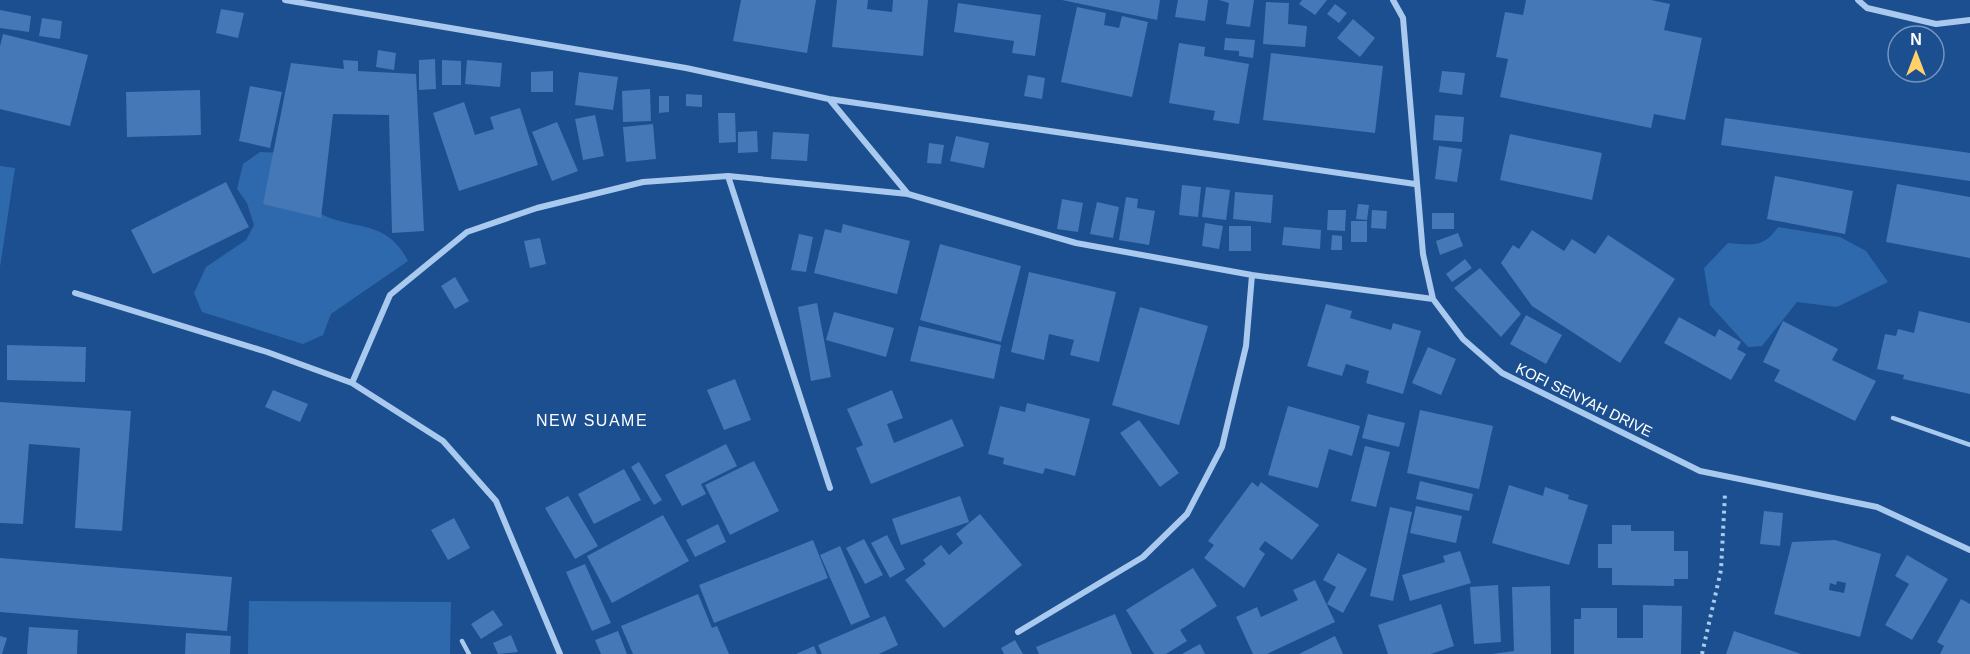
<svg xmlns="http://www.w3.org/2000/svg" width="1970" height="654" viewBox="0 0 1970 654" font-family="Arial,sans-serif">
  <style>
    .green { fill: #2e69ad }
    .building { fill: #4478b7; fill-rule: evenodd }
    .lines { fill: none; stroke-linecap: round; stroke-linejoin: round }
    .path { stroke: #a9c9ee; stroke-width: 4; stroke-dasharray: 3 4.5; stroke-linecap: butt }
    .lane { stroke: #a9c9ee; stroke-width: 4.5 }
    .street { stroke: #a9c9ee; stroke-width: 6 }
    .labels { text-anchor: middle; stroke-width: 4.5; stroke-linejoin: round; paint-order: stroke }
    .street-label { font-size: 15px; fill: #fff; stroke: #1b4f8f }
    .neighbourhood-label { font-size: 16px; letter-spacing: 1.5px; fill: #fff; stroke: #1b4f8f }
  </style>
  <rect width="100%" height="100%" fill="#1b4f8f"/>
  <!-- green -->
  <path class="green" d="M260 152 289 153 305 205C313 209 322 215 330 218 365 230 388 223 408 261L331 314 323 335 303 344 202 312 194 293 206 267 246 240 254 225 247 203 237 189 243 164Z
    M0 166 15 168 0 267Z
    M1778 227 1840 237 1866 251 1888 282 1837 307 1797 302 1762 346 1748 347 1710 305 1704 268 1728 243C1752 245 1764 248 1778 227Z
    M249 601 451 602 450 654H248Z"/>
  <!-- building -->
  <path class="building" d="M741 0H816L807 53 733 41Z
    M837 0H868L867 9 892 12 893 0H928L923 56 832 47Z
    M1062 0H1160L1157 20Z
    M1178 0H1208L1205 21 1175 17Z
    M1219 0H1254L1250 27 1226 24 1229 3Z
    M1302 0H1327L1315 15 1299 4Z
    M1526 0H1651L1670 4 1664 30 1702 38 1685 120 1654 114 1651 128 1500 97 1508 59 1496 57 1505 12 1523 15Z
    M1266 2 1289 3 1288 24 1307 26 1305 47 1263 44Z
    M958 3 1041 15 1035 56 1012 53 1014 41 954 32Z
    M1335 4 1347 13 1339 23 1327 14Z
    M1077 7 1106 13 1104 25 1119 28 1122 16 1148 22 1132 97 1061 82Z
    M221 9 244 13 238 38 216 33Z
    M0 10 31 16 29 32 0 28Z
    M42 18 62 21 60 39 39 36Z
    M1353 19 1375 38 1360 57 1337 38Z
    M3 34 88 55 70 126 0 109V46Z
    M1225 38 1255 40 1253 58 1239 56V51L1224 50Z
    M1179 43 1205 47 1204 56 1249 64 1239 124 1213 120 1215 111 1169 103Z
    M378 50 396 53 394 70 376 67Z
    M1271 53 1383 66 1375 133 1263 120Z
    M435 59 436 89 419 90V60Z
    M343 60 358 61V71L416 74 424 231 392 233 389 115 333 114 321 218 263 204 291 63 344 69Z
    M442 60 461 61V85H442Z
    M467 60 502 63 500 87 465 84Z
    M553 71V92H531V72Z
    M1442 71 1465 73 1462 95 1439 92Z
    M579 72 618 77 613 110 575 105Z
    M1028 75 1045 78 1042 99 1024 96Z
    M250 86 282 92 270 148 239 141Z
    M650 89 651 121 623 122 622 91Z
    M200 90 201 135 127 137 126 92Z
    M686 94 702 95V107L686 106Z
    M659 96H669V112L659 113Z
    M464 102 475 135 494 129 490 117 520 108 538 165 459 191 433 113Z
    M718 113H735L736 142 719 143Z
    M595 115 604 156 583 160 575 119Z
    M1435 115 1464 117 1462 142 1433 140Z
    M1725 118 1970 153V181L1721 145Z
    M557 122 578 171 552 181 532 132Z
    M653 124 656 159 626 162 623 127Z
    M757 131 758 152 738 153V132Z
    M773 132 809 134 807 161 771 159Z
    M1510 134 1602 153 1592 200 1500 180Z
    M956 136 989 143 984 168 950 161Z
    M929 143 944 145 941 164 927 163Z
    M1439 146 1462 149 1457 182 1435 179Z
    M1775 176 1853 191 1845 234 1767 219Z
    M226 182 249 227 153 274 131 230Z
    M1897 184 1970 197V258L1886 242Z
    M1182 185 1201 187 1198 217 1179 215Z
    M1206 187 1230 190 1226 220 1202 217Z
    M1235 192 1273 195 1271 223 1233 219Z
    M1126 197 1138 199 1137 208 1155 211 1149 245 1119 240Z
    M1062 199 1083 203 1078 232 1057 229Z
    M1097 202 1119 207 1113 238 1090 234Z
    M1358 204 1369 205 1367 220 1356 219Z
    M1328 210H1346L1345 231 1327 230Z
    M1372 210 1387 211 1386 229 1371 228Z
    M1432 213H1454V229H1432Z
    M1351 221H1367V242H1351Z
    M1205 223 1223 226 1219 249 1202 246Z
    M843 224 910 241 897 294 814 273 825 229 841 233Z
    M1229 226H1251V251H1229Z
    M1284 227 1321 230 1320 249 1282 245Z
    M1532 230 1564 251 1572 239 1595 254 1608 235 1675 279 1620 363 1532 306 1501 263 1513 245 1519 249Z
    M1458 233 1463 246 1440 255 1436 241Z
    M799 234 813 237 806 272 791 270Z
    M1332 235 1342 236V250H1331Z
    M540 238 546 264 530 268 524 241Z
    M940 244 1021 266 1001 342 920 320Z
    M1465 259 1472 268 1452 282 1446 274Z
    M1480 268 1521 314 1501 337 1454 288Z
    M1029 272 1116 292 1099 362 1070 355 1074 340 1049 334 1044 360 1011 352Z
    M455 277 469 301 455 309 441 286Z
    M817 303 831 377 811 381 798 307Z
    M1326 304 1352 311 1350 318 1391 330 1393 323 1421 331 1403 394 1366 383 1369 371 1346 364 1342 376 1307 366Z
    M1140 307 1208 326 1179 425 1112 405Z
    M1919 311 1970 323V394L1903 379 1904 375 1877 369 1885 334 1896 336 1898 329 1914 333Z
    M834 312 894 328 886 357 826 340Z
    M1526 315 1562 335 1546 364 1510 344Z
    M1679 317 1715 337 1719 329 1741 342 1737 349 1746 354 1731 380 1664 343Z
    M1783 321 1838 349 1832 360 1876 381 1855 421 1774 381 1780 370 1763 362Z
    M919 326 1001 345 994 379 910 361Z
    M7 345 86 347 85 382 7 380Z
    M1428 347 1456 359 1441 395 1412 383Z
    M735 379 751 420 724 430 707 390Z
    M273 390 308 404 300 422 265 407Z
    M892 390 903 418 887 424 894 443 952 419 964 446 871 484 856 448 863 445 847 409Z
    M0 402 131 411 122 531 75 528 80 448 29 444 23 524 0 523Z
    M1027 403 1090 419 1075 476 1045 468 1043 474 1003 464 1004 458 988 454 1000 406 1025 412Z
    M1288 406 1360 426 1352 456 1329 449 1318 488 1268 475Z
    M1420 410 1493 426 1479 489 1407 473Z
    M1368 414 1405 423 1399 447 1362 438Z
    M1139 420 1179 473 1160 487 1120 433Z
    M726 444 737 466 701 484 706 494 682 506 665 475Z
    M1365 446 1390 452 1376 507 1351 501Z
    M754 461 779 511 730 535 705 485Z
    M639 462 662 500 654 505 631 467Z
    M624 469 641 500 594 524 578 494Z
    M1420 481 1473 494 1469 511 1416 499Z
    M1252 482 1258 487 1261 482 1319 525 1292 560 1265 541 1259 549 1265 554 1244 588 1204 558 1214 545 1208 541Z
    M1509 485 1543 496 1545 487 1569 495 1568 499 1588 505 1569 565 1492 543Z
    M568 496 598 546 575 559 545 508Z
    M960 496 969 522 901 545 892 519Z
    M1416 506 1462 516 1456 543 1410 533Z
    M1390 507 1412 512 1393 601 1370 596Z
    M1764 511 1783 513 1780 546 1760 544Z
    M980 514 1022 565 944 628 905 580 926 564 923 560 941 545 949 555 963 543 956 534Z
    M663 515 689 561 612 603 587 556Z
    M454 518 470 548 448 560 431 530Z
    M718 524 726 542 695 557 686 540Z
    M1612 525H1631V531H1674V551H1688V579H1674V586L1612 585V568H1598V544H1612Z
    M887 535 905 569 890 578 871 543Z
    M864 539 883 575 865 584 846 548Z
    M813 540 828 578 714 623 699 585Z
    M1835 540 1881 554 1860 637 1774 614 1792 542ZM1837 581 1846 583 1844 593 1829 590 1830 583 1836 585Z
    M840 546 870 617 851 625 820 555Z
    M1460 551 1471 583 1410 601 1402 575 1445 562 1443 556Z
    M1338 553 1367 569 1343 613 1327 604 1336 587 1323 580Z
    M1907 555 1948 579 1912 640 1885 625 1909 584 1895 576Z
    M0 558 232 577 227 631 0 612Z
    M585 564 611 623 592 631 566 572Z
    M1193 568 1217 606 1180 630 1187 641 1166 654H1154L1126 610Z
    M1315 580 1335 622 1267 654H1253L1236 617 1257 607 1261 617 1298 600 1293 590Z
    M1498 585 1501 642 1474 644 1470 587Z
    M1550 586 1551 654H1492L1514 651 1512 587Z
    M698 594 712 628 717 626 729 654H633L621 626Z
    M1961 599 1970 604V654H1940L1944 646 1937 642Z
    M1441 604 1454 646 1431 654H1388L1378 625Z
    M1643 605 1682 606 1681 654H1574V619H1581V608H1617V638H1643Z
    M493 610 503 625 481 639 471 624Z
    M1115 614 1132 654H1039L1036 647Z
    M885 616 898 645 879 654H822L818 645Z
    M29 627 78 630 77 654H27Z
    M618 631 627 654H601L595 640Z
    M1734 631 1801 654H1726Z
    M186 633 231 636 230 654H185Z
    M511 635 518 652 498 654 493 643Z
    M0 636 7 638 2 654H0Z
    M1335 636 1343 654H1299Z
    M1015 640 1023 654H1004L1001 648Z
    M1200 644 1205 654H1182Z
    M814 646 817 654H796Z"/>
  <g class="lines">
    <!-- path -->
    <path class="path" d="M1702 654 1721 570 1725 494"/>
    <!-- lane -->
    <path class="lane" d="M1893 418 1970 445
      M462 641 469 654"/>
    <!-- street -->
    <path class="street" d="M285 0 686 68 829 99 1415 184
      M1393 0 1403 18 1423 254 1433 299 1463 339 1502 373 1700 471 1877 507 1970 550
      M1858 0 1867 8 1936 24 1970 20
      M830 100 908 194
      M728 176 830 488
      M75 293 267 352 352 383 443 441 496 501 560 654
      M352 383 390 295 467 232 537 208 643 182 728 176 908 194 1076 243 1252 275 1433 299
      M1018 632 1143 557 1187 514 1222 447 1246 346 1252 275"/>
  </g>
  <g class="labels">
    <!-- street labels -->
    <g class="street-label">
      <text transform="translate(1584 400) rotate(26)" y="5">KOFI SENYAH DRIVE</text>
    </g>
    <!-- neighbourhood labels -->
    <g class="neighbourhood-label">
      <text x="592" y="426">NEW SUAME</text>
    </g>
  </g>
  <!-- north arrow -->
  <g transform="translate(1916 54)"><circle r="28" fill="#1b4f8f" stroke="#7695bc" stroke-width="1.5"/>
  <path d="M0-4.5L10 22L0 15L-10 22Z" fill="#ffd166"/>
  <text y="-9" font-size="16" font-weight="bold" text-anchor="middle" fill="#ffffff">N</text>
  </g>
</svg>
